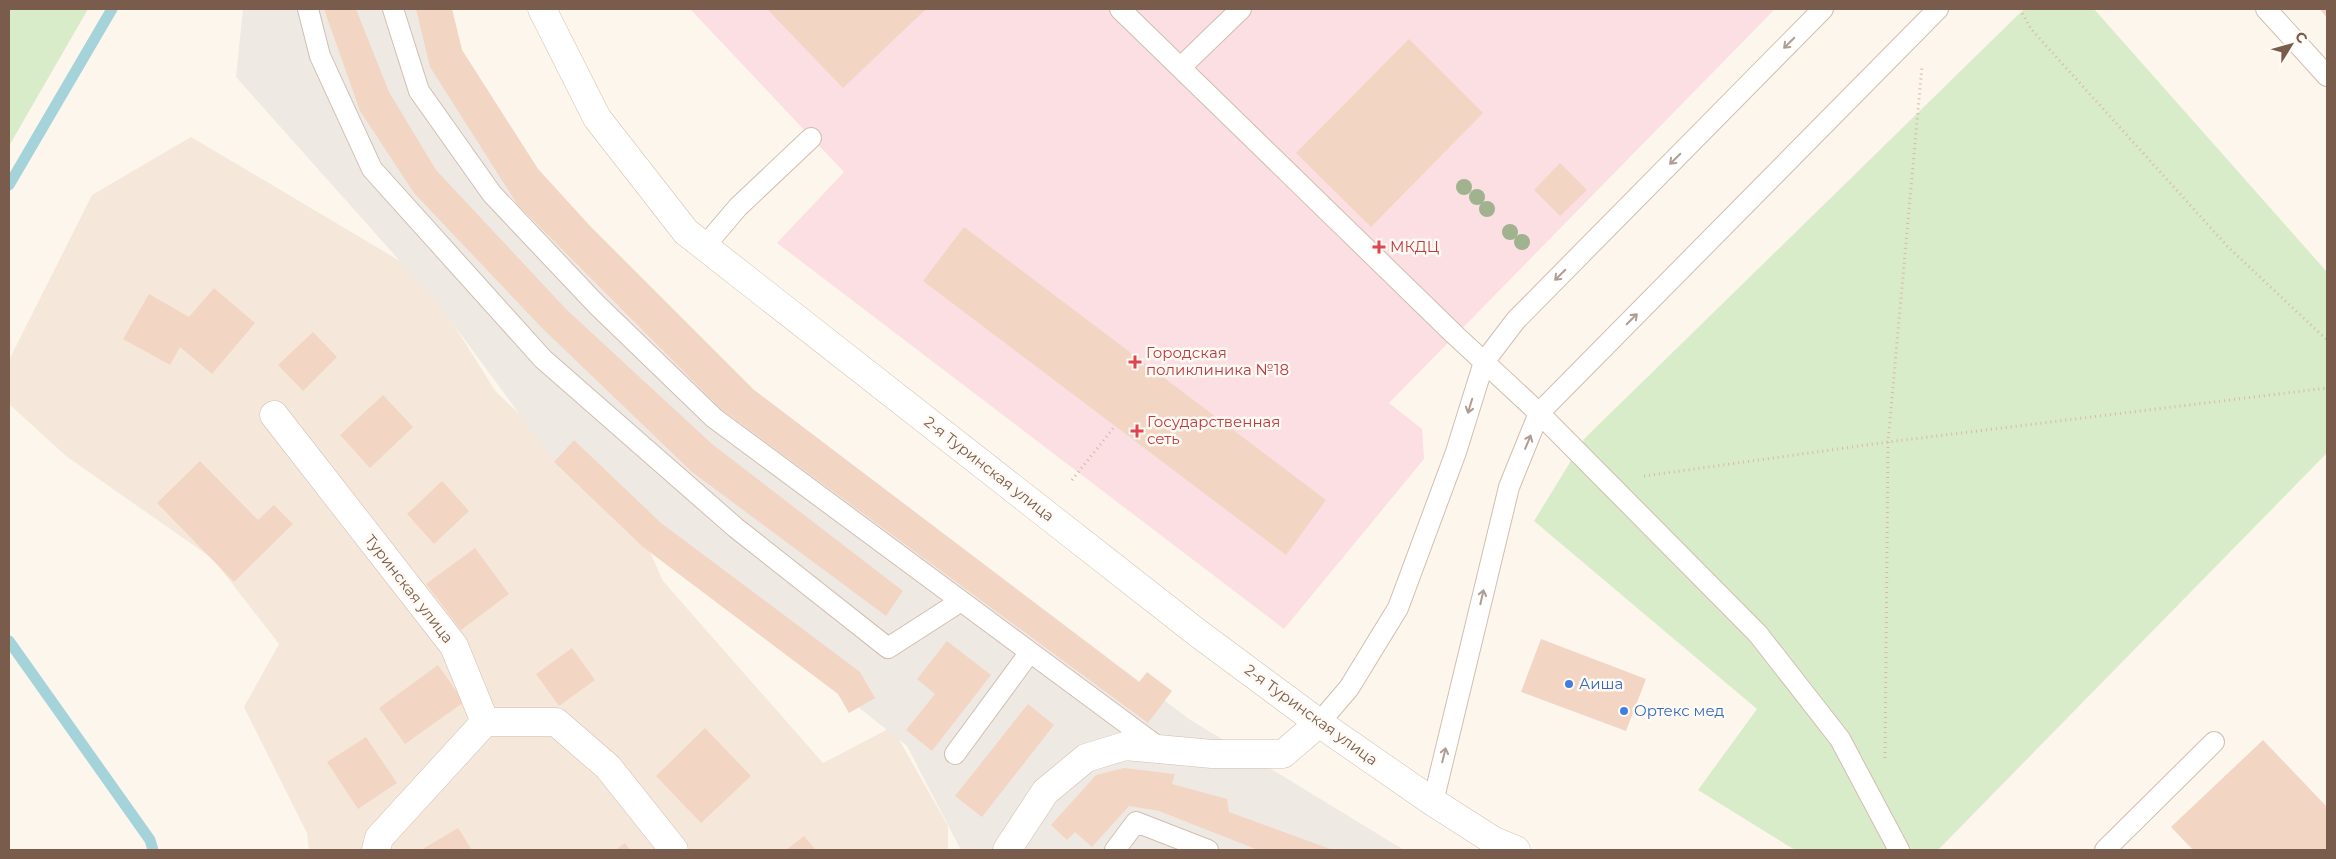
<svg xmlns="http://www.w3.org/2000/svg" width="2336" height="859" viewBox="0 0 2336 859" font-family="Montserrat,sans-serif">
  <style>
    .residential { fill: #f5e8da }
    .industrial { fill: #efe9e4 }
    .medical { fill: #fbdfe3 }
    .green { fill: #d8ecc9 }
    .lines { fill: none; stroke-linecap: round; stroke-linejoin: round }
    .stream { stroke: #a5d3da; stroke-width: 11 }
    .building { fill: #f3d5c3 }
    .lane-casing { stroke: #d1beb0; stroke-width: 22 }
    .street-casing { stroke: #d1beb0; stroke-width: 29 }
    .secondary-casing { stroke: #d6c0b0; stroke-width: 29 }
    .path { stroke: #d9b8a5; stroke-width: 3; stroke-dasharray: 1 4; stroke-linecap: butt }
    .lane { stroke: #fff; stroke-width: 20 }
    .street { stroke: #fff; stroke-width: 28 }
    .secondary { stroke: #fff; stroke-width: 28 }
    .tree { fill: #a0b28e }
    .oneway { stroke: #af9d94 }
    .health-dot { fill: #e0444e; stroke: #fffaf3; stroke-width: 2 }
    .shop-dot { fill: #3f7fe0; stroke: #fffaf3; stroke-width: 2 }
    .labels { text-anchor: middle; stroke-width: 5; stroke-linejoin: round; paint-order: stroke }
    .health-label { font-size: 15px; fill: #be3a42; stroke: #fffaf3; text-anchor: start }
    .street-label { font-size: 15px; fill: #7a5c4d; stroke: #fffaf3 }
    .shop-label { font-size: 15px; fill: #366cbe; stroke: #fffaf3; text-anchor: start }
  </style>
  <rect width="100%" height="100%" fill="#fdf6ec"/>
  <!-- residential -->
  <path class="residential" d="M191 137 422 274 496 392 638 525 663 581 823 763 892 727 948 826V850H309L307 833 244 707 279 644 213 559 66 456 9 404V360L92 195Z"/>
  <!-- industrial -->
  <path class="industrial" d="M243 9H452L462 50 538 169 590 226 754 390 1189 719 1404 850H961L907 746 559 468 440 306 236 77Z"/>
  <!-- medical -->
  <path class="medical" d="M690 9H1775L1389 403 1422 429 1424 459 1284 629 777 243 844 172Z"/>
  <!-- green -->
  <path class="green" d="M9 9H88L9 146Z
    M2024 9H2094L2327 272V453L1938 850H1795L1698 790 1757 709 1534 521 1585 438Z"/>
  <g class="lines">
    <!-- stream -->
    <path class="stream" d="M9 185 112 9
      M9 641 150 840 153 850"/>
  </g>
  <!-- building -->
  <path class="building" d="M324 9H356L389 92 436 170 566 309 712 444 903 591 886 616 692 472 541 327 414 193 360 111Z
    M416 9H452L462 50 538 169 590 226 754 390 1139 682 1147 672 1172 691 1148 723 721 409 517 204 430 67Z
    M767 9H926L843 88Z
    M2320 9H2327V18Z
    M1409 39 1483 113 1371 227 1296 153Z
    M1560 163 1587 190 1560 216 1534 190Z
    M964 227 1326 500 1286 555 923 281Z
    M214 288 255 323 212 374 180 347 170 365 123 339 149 294 189 317Z
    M313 332 337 357 303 391 278 365Z
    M383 395 413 427 370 468 340 435Z
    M574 440 661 523 860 672 875 698 849 713 838 694 643 547 554 462Z
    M200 461 258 520 274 505 293 524 234 582 157 503Z
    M442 481 469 511 434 544 407 514Z
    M475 548 509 594 461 630 426 584Z
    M1541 639 1646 679 1626 731 1521 692Z
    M947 641 991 675 932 751 906 730 935 694 917 679Z
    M572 648 595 680 559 706 536 674Z
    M438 665 464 702 405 744 379 708Z
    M1028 704 1054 725 982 817 955 796Z
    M705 728 751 776 701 823 656 776Z
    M366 737 397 783 358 809 327 762Z
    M2263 740 2327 807V850H2193L2171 827Z
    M1124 768 1175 774 1172 784 1227 799 1229 812 1333 850H1258L1159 811 1129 806 1092 847 1075 832 1067 840 1051 825 1096 775Z
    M458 828 472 850H421Z
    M804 836 816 850H786Z
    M625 843 630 850H615Z"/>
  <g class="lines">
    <defs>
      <path id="lane" d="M308 9 320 56 372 169 543 359 736 528 888 648 961 601
        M393 9 419 91 492 194 596 304 714 418 1161 749
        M1120 9 1455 335 1539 413 1758 634 1840 739 1899 850
        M2266 9 2327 76
        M1182 66 1241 9
        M704 247 738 207 811 138
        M1319 723 1349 688 1398 608 1456 452 1484 362 1516 320 1823 9
        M955 754 1030 652
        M1433 802 1509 487 1539 413 1938 9
        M1115 850 1136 822 1208 850
        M2105 850 2214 742"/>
      <path id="street" d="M274 415 454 646 485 722H556L608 767 674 850
        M376 850 379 838 485 722
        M1007 850 1045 792 1086 758 1125 746 1212 754H1283L1319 723"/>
      <path id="secondary" d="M542 9 597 118 686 232 1199 634 1319 723 1433 802 1494 841 1516 850"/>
    </defs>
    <!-- lane casing -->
    <use href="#lane" class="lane-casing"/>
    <!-- street casing -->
    <use href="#street" class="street-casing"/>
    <!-- secondary casing -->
    <use href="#secondary" class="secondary-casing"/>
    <!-- path -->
    <path class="path" d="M2020 9 2031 29 2228 247 2327 340
      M1644 476 1888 442 2327 388
      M1072 480 1115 426
      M1885 758 1888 442 1922 66"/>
    <!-- lane -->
    <use href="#lane" class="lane"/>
    <!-- street -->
    <use href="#street" class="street"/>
    <!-- secondary -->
    <use href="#secondary" class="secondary"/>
  </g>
  <!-- trees -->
  <g class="tree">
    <circle cx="1464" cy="187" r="8"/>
    <circle cx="1477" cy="197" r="8"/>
    <circle cx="1487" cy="209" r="8"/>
    <circle cx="1510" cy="232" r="8"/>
    <circle cx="1522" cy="242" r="8"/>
  </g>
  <!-- one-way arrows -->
  <defs><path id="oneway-shaft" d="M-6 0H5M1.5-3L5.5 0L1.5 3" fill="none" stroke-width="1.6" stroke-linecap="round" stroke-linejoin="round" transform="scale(1.25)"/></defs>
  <g class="oneway">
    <use href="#oneway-shaft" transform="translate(1789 43) rotate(135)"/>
    <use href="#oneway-shaft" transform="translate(1675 159) rotate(135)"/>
    <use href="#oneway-shaft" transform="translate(1560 275) rotate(135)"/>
    <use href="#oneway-shaft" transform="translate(1632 319) rotate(-45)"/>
    <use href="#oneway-shaft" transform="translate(1470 406) rotate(107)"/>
    <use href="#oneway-shaft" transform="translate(1528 442) rotate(-67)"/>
    <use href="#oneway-shaft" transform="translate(1482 597) rotate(-77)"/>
    <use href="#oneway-shaft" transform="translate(1444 755) rotate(-76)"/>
  </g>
  <!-- markers -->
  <g class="health-dot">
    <path d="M1376.5 239.5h5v5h5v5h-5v5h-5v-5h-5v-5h5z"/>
    <path d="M1132.5 354.5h5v5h5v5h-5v5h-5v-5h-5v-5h5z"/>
    <path d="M1134.5 423.5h5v5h5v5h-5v5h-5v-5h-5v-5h5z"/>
  </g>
  <g class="shop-dot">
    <circle cx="1569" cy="684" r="5"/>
    <circle cx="1624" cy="711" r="5"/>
  </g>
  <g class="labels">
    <!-- health labels -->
    <g class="health-label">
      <text x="1390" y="252">МКДЦ</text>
      <text x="1146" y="358">Городская<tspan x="1146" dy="17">поликлиника №18</tspan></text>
      <text x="1147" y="427">Государственная<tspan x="1147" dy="17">сеть</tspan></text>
    </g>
    <!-- street labels -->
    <g class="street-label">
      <text transform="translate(989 469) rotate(38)" y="5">2-я Туринская улица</text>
      <text transform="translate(409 589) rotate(52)" y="5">Туринская улица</text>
      <text transform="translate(1311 715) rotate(36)" y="5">2-я Туринская улица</text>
    </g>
    <!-- shop labels -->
    <g class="shop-label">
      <text x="1579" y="689">Аиша</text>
      <text x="1634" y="716">Ортекс мед</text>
    </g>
  </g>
  <!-- border -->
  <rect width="2336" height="859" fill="none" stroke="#7a5c4d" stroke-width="20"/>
  <!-- north arrow -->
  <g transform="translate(2291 45) rotate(53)" stroke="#fffaf3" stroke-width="4" paint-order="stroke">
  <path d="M0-4L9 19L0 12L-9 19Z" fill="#7a5c4d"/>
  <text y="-8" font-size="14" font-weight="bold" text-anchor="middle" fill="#7a5c4d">С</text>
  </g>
</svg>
